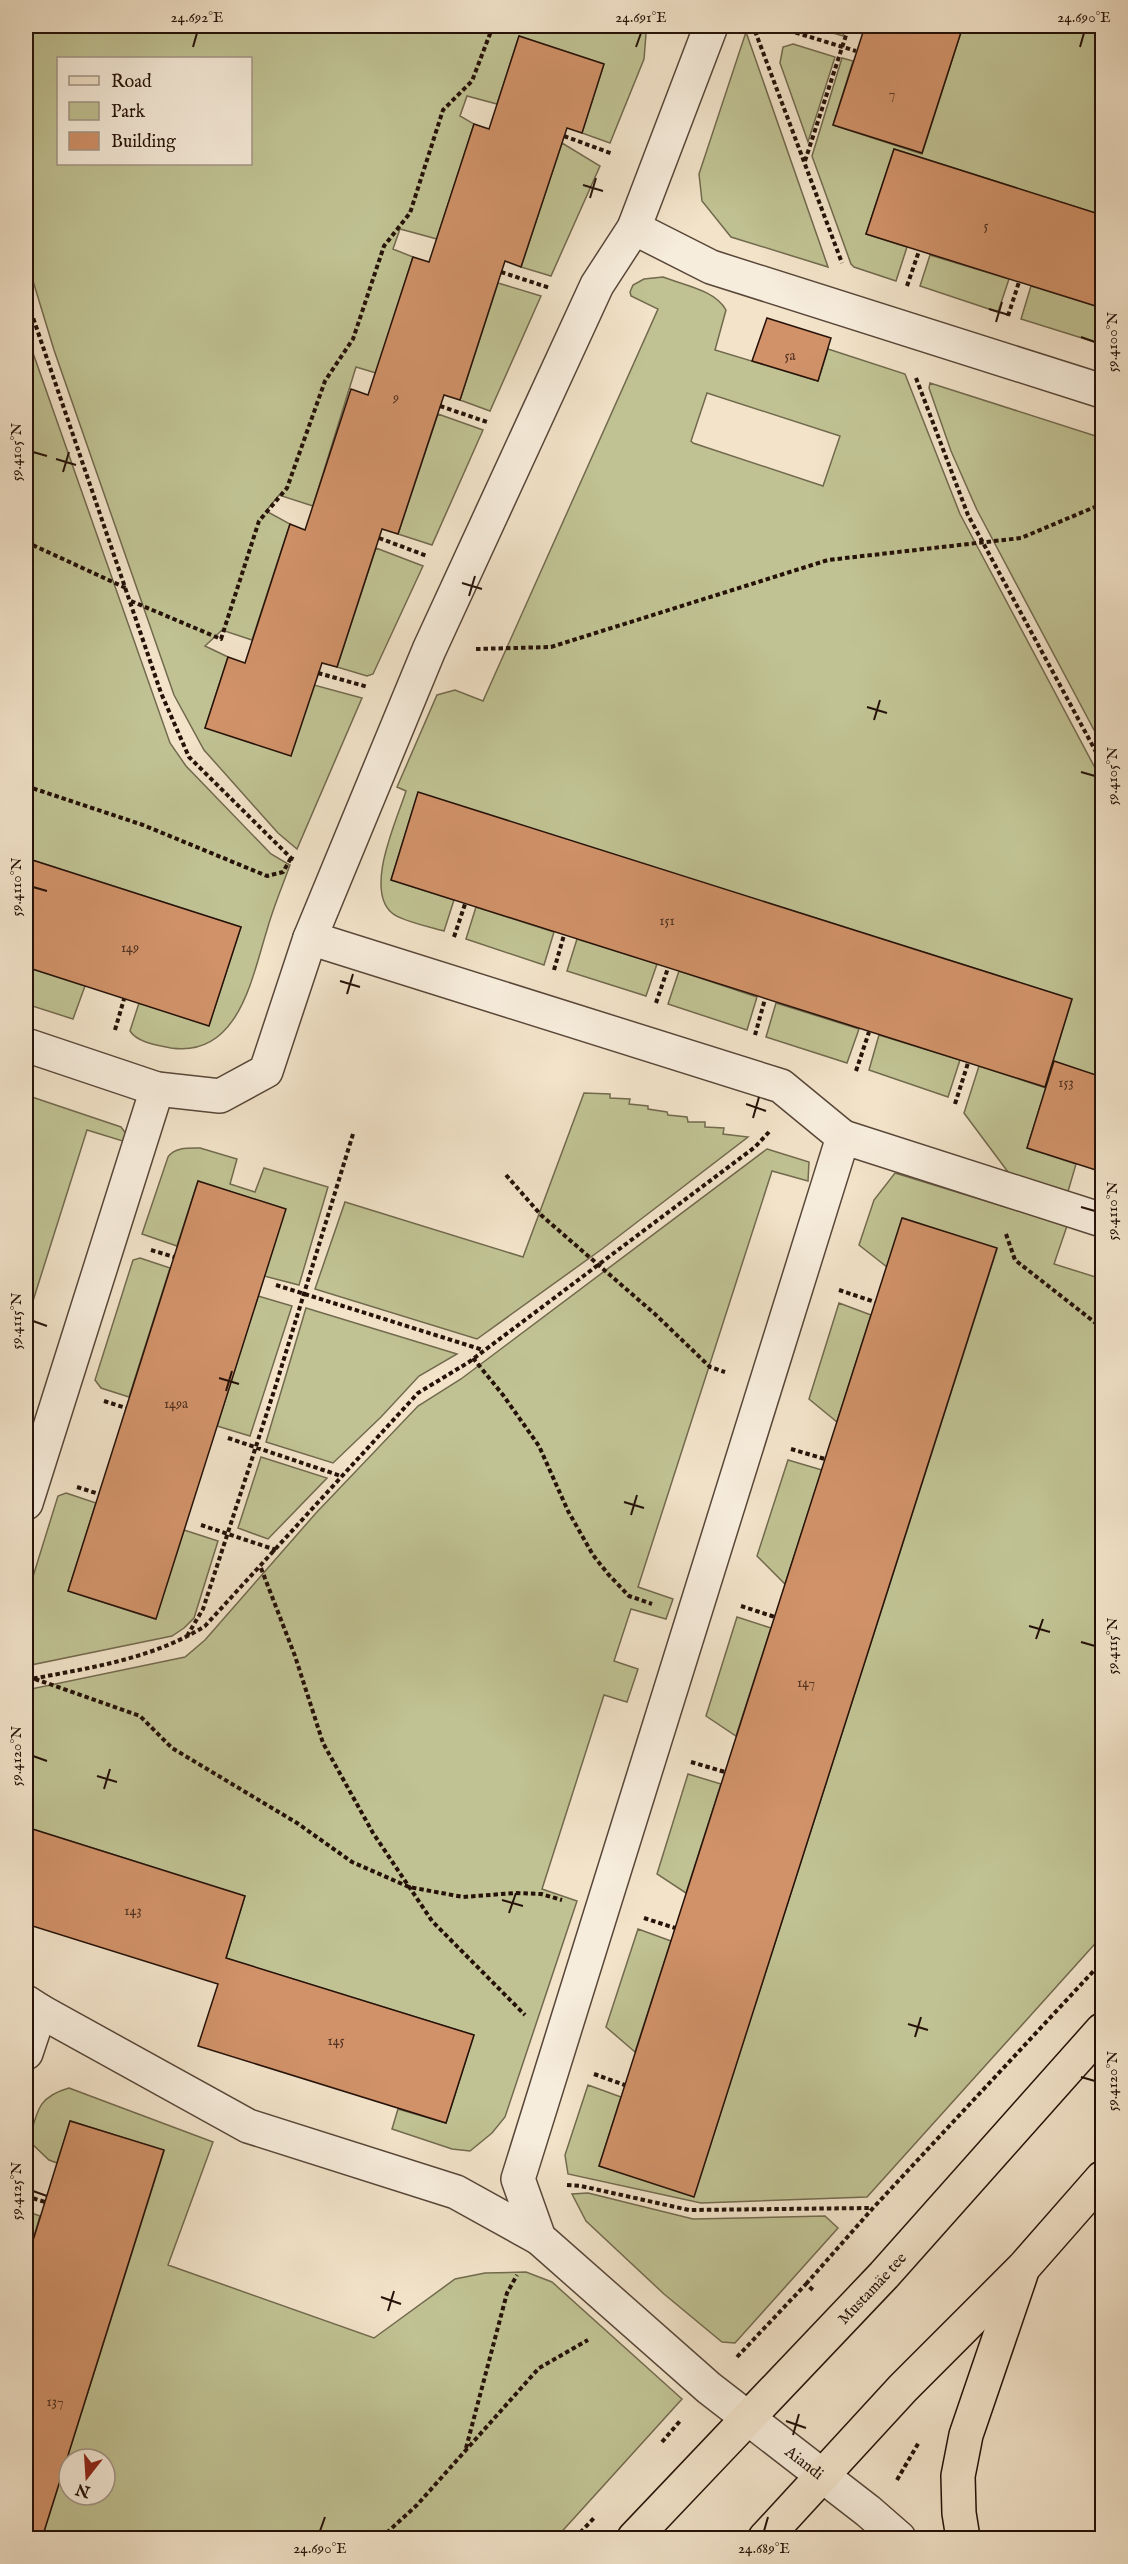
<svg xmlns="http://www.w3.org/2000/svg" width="1128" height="2564" viewBox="0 0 1128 2564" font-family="'IM FELL English',serif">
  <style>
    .green { fill: #c0c293; stroke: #726a4e; stroke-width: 1.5; fill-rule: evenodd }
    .building { fill: #d19269; stroke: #251108; stroke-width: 1.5 }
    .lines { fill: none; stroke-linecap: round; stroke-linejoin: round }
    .minor-casing { stroke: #584638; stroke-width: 36 }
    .major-casing { stroke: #251108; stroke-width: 36 }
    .path { stroke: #251108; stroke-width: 4; stroke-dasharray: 4.5 3; stroke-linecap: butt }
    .minor { stroke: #f7eddc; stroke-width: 33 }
    .major { stroke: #f2e3c9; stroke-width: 33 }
    .ticks { fill: none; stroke: #251108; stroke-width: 2 }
    .labels { text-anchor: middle; stroke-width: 4.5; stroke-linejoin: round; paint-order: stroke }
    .number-label { font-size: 14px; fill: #503120 }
    .street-label { font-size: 16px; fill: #251108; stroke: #f7eddc }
    .neatline { fill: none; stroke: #251108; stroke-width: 2 }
    .ticks-label { font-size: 15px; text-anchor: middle; fill: #251108 }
  </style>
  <rect width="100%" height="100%" fill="#f2e3c9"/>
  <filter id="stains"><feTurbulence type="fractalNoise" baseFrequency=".00333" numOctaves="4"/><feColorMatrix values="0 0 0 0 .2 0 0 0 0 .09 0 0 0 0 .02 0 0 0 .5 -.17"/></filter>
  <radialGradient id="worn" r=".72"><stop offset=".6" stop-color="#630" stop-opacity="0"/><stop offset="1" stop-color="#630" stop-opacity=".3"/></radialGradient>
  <!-- green -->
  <path class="green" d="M26 26H642L646 34 644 59 610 143 582 133 604 64 519 36 497 104 467 96 460 116 474 124 437 239 400 229 393 249 413 257 376 373 356 367 313 506 279 495 266 511 290 524 252 640 222 630 205 646 228 657 205 728 314 685 362 698 297 849 278 833 204 750 174 695 54 350 26 258ZM58 58H250V164H58Z
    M811 26H846L843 36Z
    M963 26H1102V215L894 149 866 234 907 247 896 281 854 267 851 264 812 156 842 58 853 61 833 125 922 154Z
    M746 32 828 267 731 237 702 201 699 174Z
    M793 44 835 57 808 142 780 63 783 47Z
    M562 143 600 166 551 276 521 267Z
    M930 255 1009 279 998 312 920 286Z
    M663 277C683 285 715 290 726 310L715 350 818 381 828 349 905 374 960 514 1102 781V1078L1053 1061 1072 999 418 793 391 880 454 900 444 931C430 927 401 921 392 913 364 889 397 820 406 791L397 787 437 695 455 690 483 701 658 309 631 296 630 292 633 285 644 279ZM707 393 840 436 823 486 693 443 691 441Z
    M498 283 541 296 490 411 460 400Z
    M1031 286 1102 308 1101 344 1021 319Z
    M26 333 170 743 186 766 271 854 290 865C282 887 273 908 267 930 252 977 239 1058 171 1048 157 1045 138 1043 130 1031L139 1003 209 1025 241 927 26 858Z
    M930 383 1102 438V745L977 510 951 451 929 388Z
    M438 414 483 430 432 545 398 534Z
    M376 548 423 566 373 674 367 676 337 667Z
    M476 907 554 932 544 965 466 939Z
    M577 939 657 964 646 996 567 971Z
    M26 967 85 986 73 1019 26 1004Z
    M679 971 757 997 747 1030 668 1004Z
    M776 1003 859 1029 847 1063 766 1037Z
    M879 1035 960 1060 948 1097 869 1070Z
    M979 1066 1046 1088 1027 1148 1076 1164 1067 1195 1014 1180 964 1113Z
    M584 1093 610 1094V1098L630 1099 629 1104 648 1106V1109L667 1112 668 1115 687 1117 688 1122H705V1127L724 1128 723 1134 748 1137 602 1249 477 1339 315 1289 345 1202 523 1257Z
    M26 1095 121 1127 127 1135 129 1143 87 1130 26 1323Z
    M200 1148 237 1159 230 1184 255 1192 264 1168 328 1187 299 1285 264 1276 285 1209 198 1181 177 1246 142 1234 168 1157C175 1147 189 1148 200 1148Z
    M767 1149 809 1162 808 1181 772 1171 638 1587 673 1599 666 1619 631 1609 614 1661 638 1669 627 1702 604 1695 542 1889 577 1901 505 2117 492 2133 470 2151 452 2149 392 2129 398 2109 446 2123 474 2035 226 1958 245 1896 26 1827V1690L185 1657 205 1640 316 1513 418 1406 461 1379Z
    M895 1173 1067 1226 1054 1264 1102 1279V1936L867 2197 701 2203 568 2174 565 2155 588 2085 621 2097 599 2166 694 2196 997 1249 903 1218 887 1267 859 1245 874 1200Z
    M140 1258 170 1268 129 1397 101 1388 95 1380 133 1260Z
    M258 1296 292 1306 250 1436 217 1426Z
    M839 1303 871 1315 837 1422 809 1399Z
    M306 1308 457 1354 419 1376 381 1417 333 1463 266 1442Z
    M261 1457 327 1478 268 1539 238 1528Z
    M788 1460 822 1470 785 1584 757 1556Z
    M66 1493 96 1503 68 1591 155 1619 184 1530 218 1541 194 1618 184 1628 172 1636 26 1666V1599L58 1496Z
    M737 1617 771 1628 736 1736 706 1716Z
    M688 1774 721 1784 686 1893 657 1874Z
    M638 1929 671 1941 635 2052 606 2027Z
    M69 2088 213 2142 168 2265 374 2338 455 2279 485 2273 526 2272 552 2282 682 2399 556 2538H42L164 2151 71 2121 57 2163 49 2160 29 2141C37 2112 37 2097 69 2088ZM69 2459H105V2495H69Z
    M588 2193 693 2219 825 2216 838 2228 735 2343 722 2342 664 2294 586 2221 572 2194Z
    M26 2211 40 2216 26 2263Z"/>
  <!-- building -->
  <path class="building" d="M865 26H963L922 153 833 125Z
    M519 36 604 64 582 133 567 128 521 267 505 261 460 400 444 395 398 534 382 529 337 667 322 663 291 756 205 728 228 657 245 663 290 524 305 530 351 389 368 395 413 257 429 262 474 124 489 129Z
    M894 149 1102 215V308L866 234Z
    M767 318 831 338 818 381 752 361Z
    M418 792 1072 999 1045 1087 391 880Z
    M26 858 241 927 209 1026 26 967Z
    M1054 1061 1102 1077V1172L1027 1148Z
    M198 1181 286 1209 156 1619 68 1591Z
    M902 1218 997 1248 694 2197 599 2166Z
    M26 1827 245 1896 226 1958 474 2035 446 2123 198 2046 218 1984 26 1924Z
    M70 2121 164 2150 42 2538H26V2263Z"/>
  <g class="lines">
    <defs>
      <g id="minor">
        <path d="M634 228 711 267 1102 391"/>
        <path id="s1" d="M310 938 781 1086 843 1137 518 2179 539 2238 709 2388 868 2511 899 2538"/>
        <path d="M26 1045 157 1089 220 1096 266 1071 310 938 429 650 597 285 634 228 711 26"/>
        <path d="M843 1137 1102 1220"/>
        <path d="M26 1503 157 1089"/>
        <path d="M26 2002 40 2011 26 2053"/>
        <path d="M40 2011 248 2126 456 2192 539 2238"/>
      </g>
      <g id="major">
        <path id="s2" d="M634 2538 884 2275 1102 2030"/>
        <path d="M765 2538 903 2388 1023 2268 1102 2178"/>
        <path d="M963 2538 959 2513 958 2476 966 2435 1021 2274"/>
      </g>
    </defs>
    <!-- minor casing -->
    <use href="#minor" class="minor-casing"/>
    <!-- major casing -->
    <use href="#major" class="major-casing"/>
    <!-- path -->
    <path class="path" d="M774 26 856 51
      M755 31 842 263
      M564 136 613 154
      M805 161 849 26
      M501 272 550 288
      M907 286 919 251
      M26 297 161 693 189 757 291 858 296 860
      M1008 316 1019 282
      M916 378 968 515 1102 763
      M440 406 487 422
      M379 538 427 556
      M26 542 126 588
      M131 601 221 639 259 521 287 488 325 381 353 339 384 246 410 213 443 110 472 81 493 26
      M476 649 551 647 828 560 1021 538 1102 504
      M318 673 368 687
      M26 786 143 825 267 876 283 872 291 858
      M454 937 465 904
      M554 970 564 935
      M656 1003 668 968
      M115 1030 124 999
      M755 1035 765 999
      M856 1071 869 1032
      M955 1104 968 1063
      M506 1175 541 1215 656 1315 710 1367 725 1372
      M1006 1234 1015 1260 1102 1328
      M151 1250 174 1257
      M276 1285 483 1350
      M839 1290 875 1302
      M473 1358 503 1395 539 1446 568 1511 593 1555 608 1574 629 1596 652 1604
      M104 1401 126 1408
      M228 1438 341 1476
      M791 1449 825 1459
      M77 1487 99 1494
      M201 1525 276 1550
      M261 1568 295 1656 323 1743 373 1833 432 1921 525 2015
      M741 1606 775 1617
      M187 1636 203 1609 275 1388 353 1134
      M35 1679 140 1716 172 1748 297 1823 352 1862 409 1887 463 1897 515 1893 541 1894 562 1900
      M26 1680C87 1668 151 1660 205 1626L418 1393 469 1362 755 1147 769 1132
      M691 1762 725 1772
      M644 1918 675 1928
      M594 2074 625 2085
      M567 2185 581 2186 689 2210 872 2208
      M26 2196 45 2202
      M806 2284 873 2208 1102 1962
      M737 2357 806 2284 813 2290
      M662 2442 680 2421
      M466 2448 507 2293 517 2275
      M897 2480 919 2442
      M381 2538 417 2505 539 2368 588 2340
      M575 2538 595 2517"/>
    <!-- minor -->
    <use href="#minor" class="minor"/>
    <!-- major -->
    <use href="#major" class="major"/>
  </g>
  <!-- ticks -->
  <path class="ticks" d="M193 47 197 33M636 47 641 33M1080 47 1084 33M583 185 603 191M590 198 596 178M989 309 1009 315M996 322 1002 302M1081 337 1095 342M33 452 47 456M56 459 76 465M63 472 69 452M462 583 482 589M469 596 475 576M867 707 887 713M874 720 880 700M1081 772 1095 776M33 887 47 891M340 981 360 987M347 994 353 974M746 1104 766 1111M753 1118 759 1097M1081 1207 1095 1211M33 1321 47 1326M219 1378 239 1384M226 1391 232 1371M624 1502 644 1508M631 1515 637 1495M1029 1626 1050 1632M1036 1639 1043 1619M1081 1642 1095 1646M33 1756 47 1761M97 1776 117 1782M104 1789 110 1769M502 1900 523 1906M509 1913 516 1893M908 2024 928 2030M915 2037 921 2017M1081 2077 1095 2081M33 2191 47 2196M381 2297 401 2304M388 2311 394 2291M786 2421 806 2428M793 2435 799 2414M320 2531 325 2517M764 2531 768 2517"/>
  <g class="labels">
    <!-- number labels -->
    <g class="number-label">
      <text x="892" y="98">7</text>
      <text x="986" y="230">5</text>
      <text x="790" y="360">5a</text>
      <text x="396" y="402">9</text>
      <text x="667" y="925">151</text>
      <text x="130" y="952">149</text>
      <text x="1066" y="1087">153</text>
      <text x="176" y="1408">149a</text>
      <text x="806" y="1687">147</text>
      <text x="133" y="1915">143</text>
      <text x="336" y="2045">145</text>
      <text x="55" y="2406">137</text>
    </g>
    <!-- street labels -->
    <g class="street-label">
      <text dy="6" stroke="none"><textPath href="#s2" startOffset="345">Mustamäe tee</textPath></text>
      <text dy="6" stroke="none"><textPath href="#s1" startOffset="2076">Aiandi</textPath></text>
    </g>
  </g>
  <!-- margin -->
  <rect width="1128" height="2564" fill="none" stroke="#f2e3c9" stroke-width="66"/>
  <!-- legend -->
  <rect x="57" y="57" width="195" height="108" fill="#f7eddc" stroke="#a39587" stroke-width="1.5"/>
  <rect x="69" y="76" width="30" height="9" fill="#f2e3c9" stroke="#a39587" stroke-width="1.5"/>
  <text x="111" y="87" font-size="18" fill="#251108">Road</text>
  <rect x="69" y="102" width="30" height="18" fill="#c0c293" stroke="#a39587" stroke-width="1.5"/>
  <text x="111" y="117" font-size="18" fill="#251108">Park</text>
  <rect x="69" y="132" width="30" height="18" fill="#d19269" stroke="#a39587" stroke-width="1.5"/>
  <text x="111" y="147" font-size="18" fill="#251108">Building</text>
  <!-- north arrow -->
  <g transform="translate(87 2477) rotate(197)"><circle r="28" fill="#f7eddc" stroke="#a39587" stroke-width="1.5"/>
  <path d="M0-4.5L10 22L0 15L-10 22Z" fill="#8f2418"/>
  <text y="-9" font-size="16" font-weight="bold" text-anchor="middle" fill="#251108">N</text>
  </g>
  <rect x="33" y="33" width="1062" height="2498" class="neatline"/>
  <g class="ticks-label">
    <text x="197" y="22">24.692°E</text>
    <text x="641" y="22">24.691°E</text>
    <text x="1084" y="22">24.690°E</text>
    <text transform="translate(1112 342) rotate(-90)" y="5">59.4100°N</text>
    <text transform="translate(16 452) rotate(-90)" y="5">59.4105°N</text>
    <text transform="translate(1112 776) rotate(-90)" y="5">59.4105°N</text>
    <text transform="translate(16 887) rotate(-90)" y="5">59.4110°N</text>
    <text transform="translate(1112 1211) rotate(-90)" y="5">59.4110°N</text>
    <text transform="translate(16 1321) rotate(-90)" y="5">59.4115°N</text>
    <text transform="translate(1112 1646) rotate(-90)" y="5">59.4115°N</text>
    <text transform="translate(16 1756) rotate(-90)" y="5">59.4120°N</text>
    <text transform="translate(1112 2081) rotate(-90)" y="5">59.4120°N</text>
    <text transform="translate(16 2191) rotate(-90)" y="5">59.4125°N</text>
    <text x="320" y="2553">24.690°E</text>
    <text x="764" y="2553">24.689°E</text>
  </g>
  <rect width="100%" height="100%" filter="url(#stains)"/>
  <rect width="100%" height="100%" fill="url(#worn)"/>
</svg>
